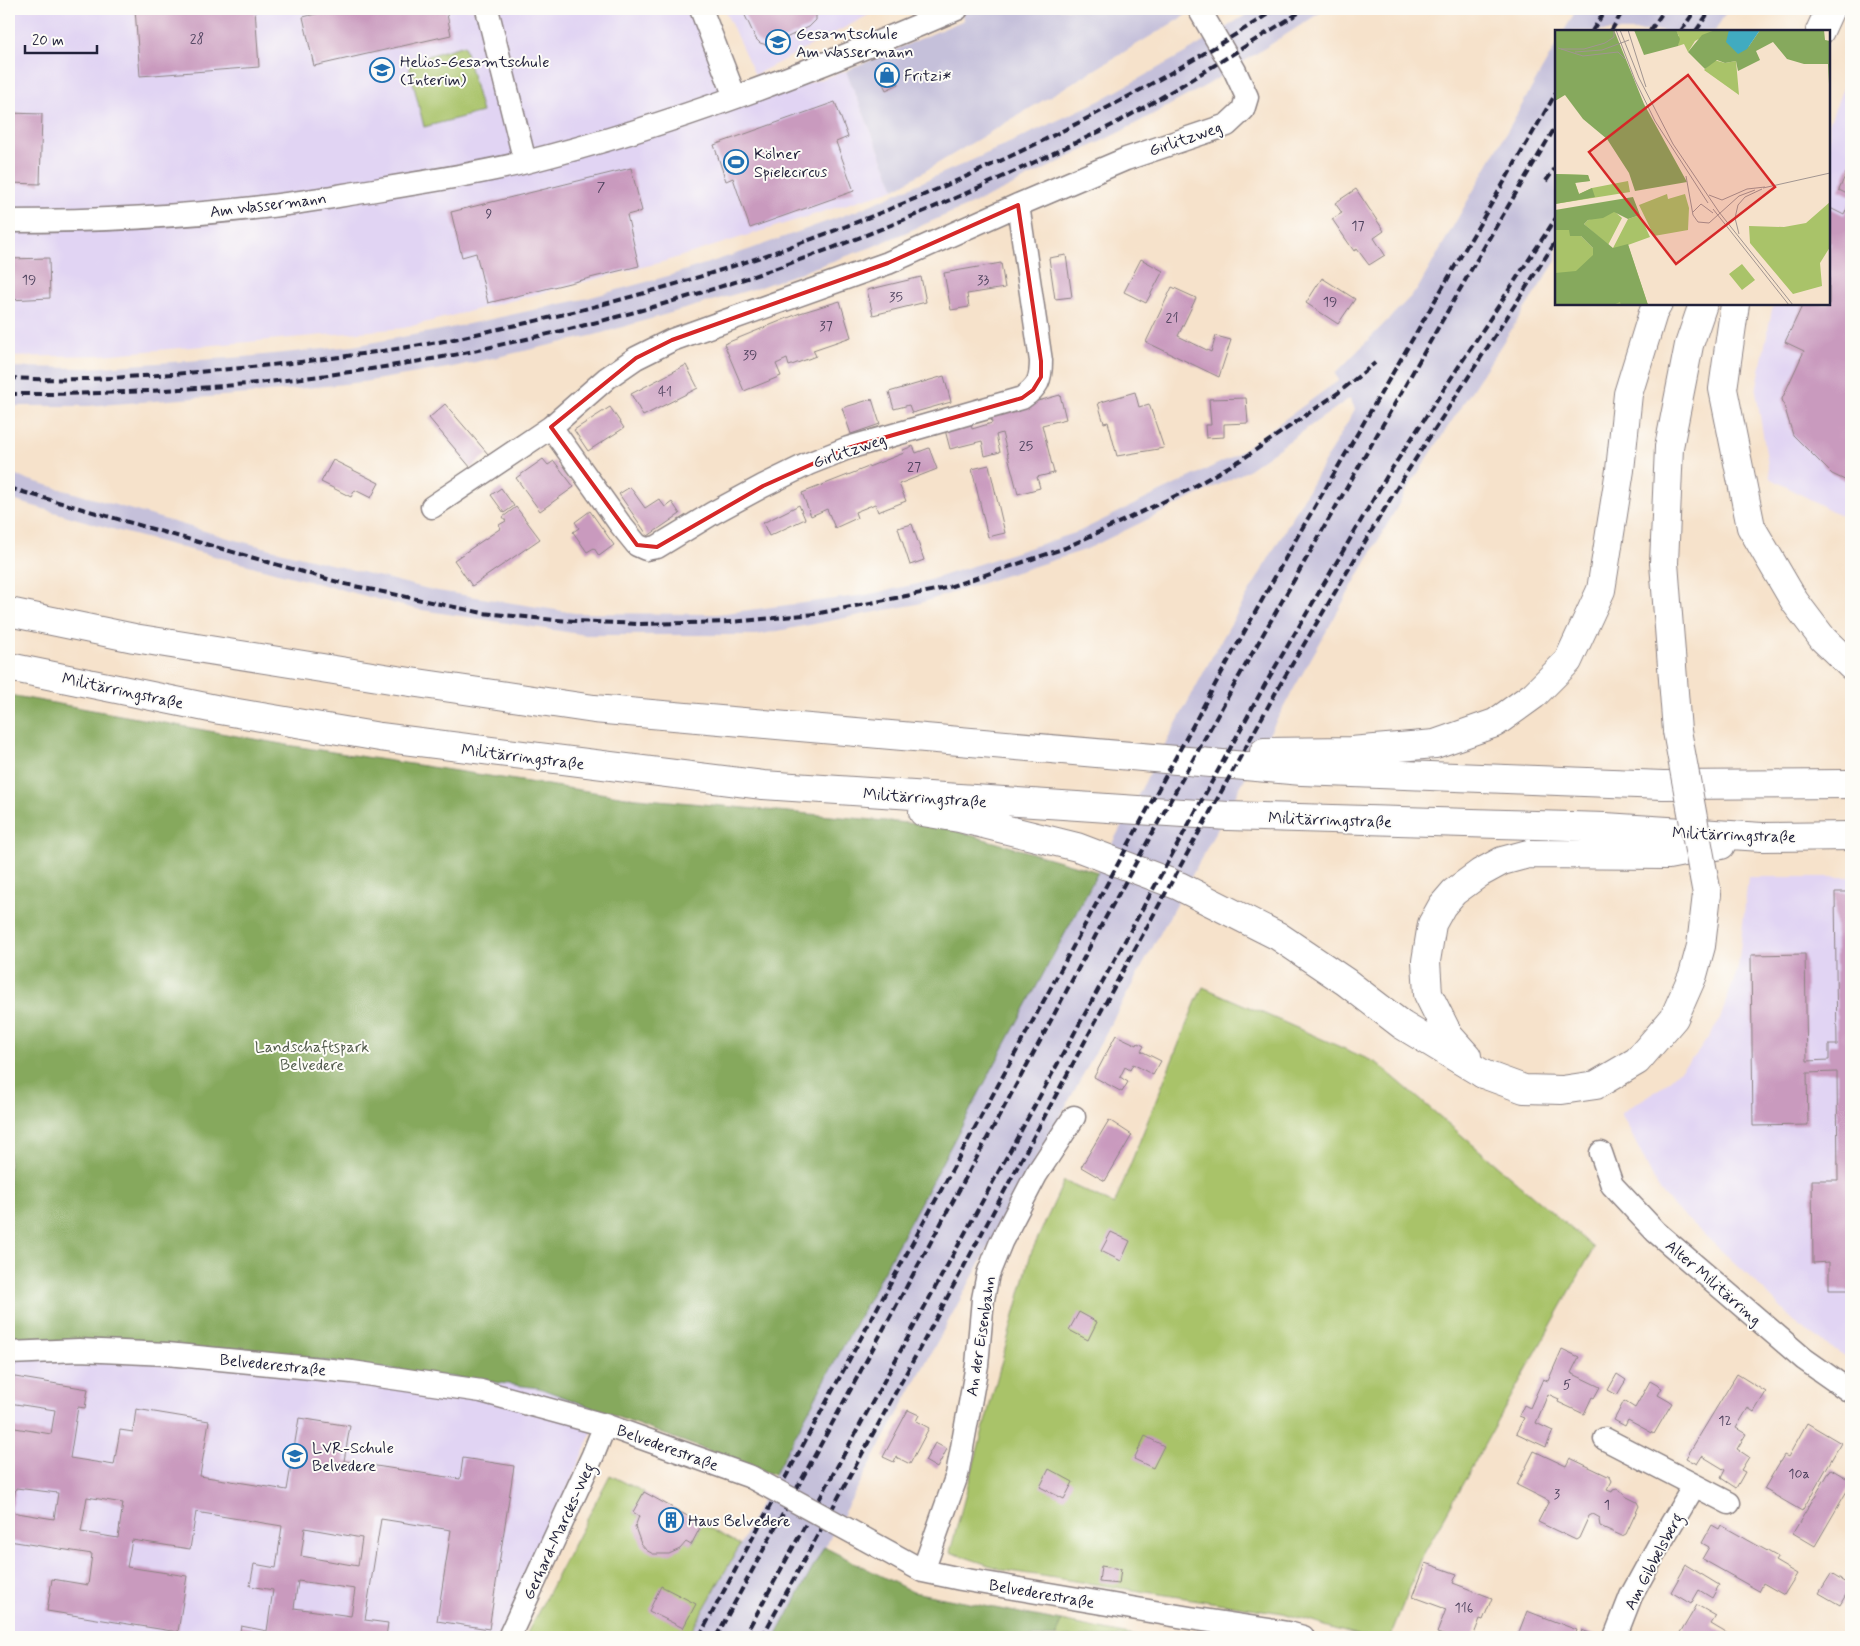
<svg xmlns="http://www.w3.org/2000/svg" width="1860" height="1646" viewBox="0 0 1860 1646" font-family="Mynerve,sans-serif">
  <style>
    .built { fill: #e1d4f3 }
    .industrial { fill: #c5c0da }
    .green { fill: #a9c369; stroke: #667252 }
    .forest { fill: #86a95d; stroke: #54664c }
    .building { fill: #c99abe; fill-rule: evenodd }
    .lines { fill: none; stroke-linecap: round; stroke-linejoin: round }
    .street-casing { stroke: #8c8283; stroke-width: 25 }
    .secondary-casing { stroke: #8c8283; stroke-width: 30 }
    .highway-casing { stroke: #8c8283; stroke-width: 30 }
    .street { stroke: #fff; stroke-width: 22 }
    .secondary { stroke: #fff; stroke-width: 28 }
    .highway { stroke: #fff; stroke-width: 28 }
    .rail { stroke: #22223b; stroke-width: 4; stroke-dasharray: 8 4; stroke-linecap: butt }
    .street-bridge-casing { stroke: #8c8283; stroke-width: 25; stroke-linecap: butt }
    .secondary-bridge-casing { stroke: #8c8283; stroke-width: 30; stroke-linecap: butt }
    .street-bridge { stroke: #fff; stroke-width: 22 }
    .secondary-bridge { stroke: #fff; stroke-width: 28 }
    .marked { fill: none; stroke: #d62828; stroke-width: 4; stroke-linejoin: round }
    .labels { text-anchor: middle; stroke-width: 4; stroke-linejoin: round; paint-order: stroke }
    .number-label { font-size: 14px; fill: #4c405c }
    .poi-label { font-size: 16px; fill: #22223b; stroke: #fdfcf7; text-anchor: start }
    .street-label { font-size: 16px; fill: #22223b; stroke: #fdfcf7 }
    .park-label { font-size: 16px; fill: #515a4b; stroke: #fdfcf7 }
    .inset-road { fill: none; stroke: #a19591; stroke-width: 1 }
    .view { fill: #d62828; fill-opacity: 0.15; stroke: #d62828; stroke-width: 2.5 }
    .inset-edge { fill: none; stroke: #22223b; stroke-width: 2.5 }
  </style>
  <rect width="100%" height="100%" fill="#fdfcf7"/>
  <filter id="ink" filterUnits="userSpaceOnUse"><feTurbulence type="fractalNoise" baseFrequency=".02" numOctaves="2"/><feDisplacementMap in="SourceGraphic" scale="10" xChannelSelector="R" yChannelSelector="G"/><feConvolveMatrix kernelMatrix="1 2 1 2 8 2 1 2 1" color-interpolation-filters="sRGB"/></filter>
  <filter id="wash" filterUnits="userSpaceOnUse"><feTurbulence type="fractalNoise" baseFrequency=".0096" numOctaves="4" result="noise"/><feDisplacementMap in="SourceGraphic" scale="20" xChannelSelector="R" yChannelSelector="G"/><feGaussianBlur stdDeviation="1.12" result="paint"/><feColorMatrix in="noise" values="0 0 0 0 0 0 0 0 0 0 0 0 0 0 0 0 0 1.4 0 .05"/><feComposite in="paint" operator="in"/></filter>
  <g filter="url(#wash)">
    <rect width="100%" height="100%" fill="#f6e2cb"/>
    <!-- built -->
    <path class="built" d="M9 9H707L728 109 846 71 895 189 666 261 404 328 101 355 9 357Z
      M724 9H880L755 75Z
      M1851 67V521L1770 478 1756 391 1773 304H1829V124Z
      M1748 877H1851V1360L1798 1325 1753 1280 1673 1206 1658 1188 1621 1113 1662 1087 1696 1055 1719 1022 1738 968Z
      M9 1343 277 1355 539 1388 601 1411 504 1637H9Z"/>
    <!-- industrial -->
    <path class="industrial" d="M959 9H1196L895 189 846 71 964 20Z
      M1255 9H1326L1207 85 1120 132 997 193 872 247 760 287 595 335 453 367 363 382 249 394 87 406H9V367L87 368 244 357 353 346 441 330 584 299 668 276 748 250 856 211 977 158 1099 101 1192 49Z
      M1577 9H1728L1715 31H1564Z
      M1556 45V261L1405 493 1292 692 776 1637H688L740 1545 774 1475 1214 653 1355 409 1350 398 1245 472 1085 550 917 604 757 635H586L415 609 126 533 9 499V474L232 539 432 590 575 613 717 614 865 595 917 584 1078 532 1234 456 1339 380 1335 374 1417 290Z"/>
    <!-- green -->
    <path class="green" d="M464 45 482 112 424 127 408 62Z
      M1203 987 1377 1063 1594 1248 1423 1555 1390 1637H1361L1283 1613 1003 1570 950 1552 1031 1253 1064 1181 1114 1205 1196 1001Z
      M610 1475 644 1492 633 1513 686 1542 692 1544 702 1524 740 1545 688 1637H525Z
      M1061 1621 1139 1637H1055Z"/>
    <!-- forest -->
    <path class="forest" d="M9 695 287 745 626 797 939 826 1098 872 774 1475 539 1388 277 1355 9 1343Z
      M824 1547 913 1592 1061 1621 1055 1637H776Z"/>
    <g id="blocks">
      <!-- building -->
      <path class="building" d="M135 9H255L259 67 140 76Z
        M337 9H446L451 35 314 66 303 17Z
        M742 9H814L816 15V20L809 27 771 45H767L760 43 756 39Z
        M891 65 899 84 886 90 877 71Z
        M835 102 848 137 836 142 854 191 750 228 733 178 726 181 714 145Z
        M9 113 42 114 40 184 9 183Z
        M1851 162V196L1839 190Z
        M631 168 642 211 627 215 639 266 488 303 476 253 462 257 451 212Z
        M1356 189 1384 231 1374 238 1385 255 1369 265 1357 249 1354 251 1332 219 1342 213 1335 203Z
        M1851 200V483L1832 474 1793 435 1782 399 1804 351 1785 342 1803 304H1829V249L1831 243 1829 242V211L1830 208 1844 215Z
        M1066 255 1072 297 1055 299 1049 258Z
        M49 258 50 298 9 300V259Z
        M1141 259 1163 271 1146 303 1124 292Z
        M1001 263 1005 288 967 294 969 307 951 310 944 273Z
        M921 277 926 302 873 315 867 290Z
        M1322 278 1355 299 1338 324 1306 303Z
        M1172 287 1196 298 1178 336 1211 352 1216 336 1231 340 1219 377 1146 342Z
        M840 301 851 337 813 350 816 356 789 366 787 359 776 364 781 376 744 391 724 344 800 313Z
        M686 365 698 388 643 416 631 394Z
        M944 376 951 402 912 413 909 405 894 409 889 392Z
        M1135 392 1139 407 1149 404 1164 448 1117 456 1108 422 1104 423 1098 403Z
        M1060 395 1066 419 1042 425 1054 473 1037 477 1040 488 1018 494 1002 433 996 435 1000 452 985 456 982 441 950 449 944 426 970 419 972 429 992 423 990 414Z
        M1246 398 1248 423 1224 424V437L1206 438 1205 425H1211L1209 399Z
        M872 399 880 424 851 434 842 408Z
        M445 404 488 454 471 468 429 418Z
        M610 407 624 428 588 451 574 430Z
        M913 446 916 453 929 448 937 469 899 484 906 501 878 512 875 504 855 512 857 518 835 528 827 509 811 516 802 493 904 453 903 450Z
        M543 459 548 465 554 461 574 487 540 511 516 478Z
        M333 460 379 483 371 498 355 490 351 497 321 482Z
        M989 465 1005 533 988 537 972 469Z
        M630 487 645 508 659 499 665 507 672 502 680 514 648 536 619 494Z
        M501 488 514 506 504 513 491 495Z
        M799 505 805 519 769 536 763 523Z
        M516 507 540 539 472 586 454 560 501 528 499 525 506 521 503 517Z
        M590 511 614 545 599 556 594 548 587 552 573 532 579 528 575 522Z
        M912 524 924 560 910 565 898 528Z
        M1835 892H1851V1290H1829V1262L1813 1263 1812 1180H1838L1837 1072 1807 1073 1808 1125 1753 1126 1751 955 1805 954 1807 1061 1829 1060V1045H1837Z
        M1116 1035 1137 1045 1138 1043 1144 1046 1141 1051 1161 1061 1153 1075 1133 1064 1130 1070 1125 1067 1120 1077 1128 1082 1122 1092 1094 1077Z
        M1109 1120 1132 1135 1105 1181 1081 1167Z
        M1111 1232 1130 1241 1121 1261 1101 1251Z
        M1079 1312 1097 1322 1088 1340 1069 1330Z
        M1562 1349 1579 1357 1571 1373 1600 1387 1594 1398 1592 1397 1584 1414 1558 1402 1559 1399 1548 1394 1536 1423 1553 1431 1546 1447 1516 1433 1524 1418 1519 1416 1524 1405 1530 1408 1543 1379 1548 1381Z
        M1617 1374 1626 1380 1617 1395 1608 1390Z
        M1737 1374 1766 1392 1754 1412 1748 1408 1736 1428 1746 1434 1737 1449 1749 1457 1741 1470 1745 1472 1736 1488 1721 1478 1725 1470 1702 1456 1697 1464 1686 1458Z
        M9 1376 88 1389 85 1408 78 1407 70 1458 114 1465 120 1430 133 1432 136 1409 209 1421 200 1476 287 1490 299 1418 350 1426 344 1461 460 1479 463 1458 514 1466 489 1629 437 1621 451 1530 381 1519 365 1620 388 1623 386 1637H239L241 1626 267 1631 273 1590 250 1586 254 1564 276 1568 282 1526 196 1512 190 1549 132 1540 127 1567 187 1576 178 1632 47 1611 52 1579 88 1585 92 1554 9 1541V1427L51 1434 55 1410 9 1403ZM16 1488 58 1493 54 1519 11 1512ZM87 1497 123 1503 118 1538 81 1532ZM305 1528 362 1538 358 1566 301 1556ZM298 1581 355 1589 351 1616 294 1608Z
        M1650 1381 1662 1388 1658 1395 1672 1403 1654 1434 1628 1420 1625 1426 1614 1420 1624 1401 1635 1408Z
        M908 1410 919 1415 916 1421 929 1428 910 1464 896 1457 894 1462 883 1457Z
        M1807 1423 1841 1443 1802 1511 1764 1489 1784 1455 1788 1457Z
        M1145 1436 1164 1446 1153 1468 1134 1459Z
        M935 1443 947 1449 937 1468 925 1461Z
        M1534 1451 1566 1466 1570 1458 1610 1477 1612 1481 1607 1490 1612 1492 1613 1490 1617 1489 1624 1493 1625 1496 1637 1502 1639 1506 1626 1534 1622 1536 1600 1526 1599 1520 1600 1518 1593 1514 1589 1516 1579 1538 1576 1540 1538 1522 1549 1501 1517 1485Z
        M1049 1469 1073 1482 1064 1499 1040 1487Z
        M1831 1469 1851 1481V1484L1815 1546 1793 1533Z
        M644 1492 702 1524 691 1545 686 1542 680 1549 669 1554H653L646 1550 641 1544 635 1527 639 1516 633 1512Z
        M1712 1525 1719 1529 1721 1525 1778 1557 1775 1561 1797 1574 1784 1595 1763 1583 1759 1591 1702 1559 1709 1547 1702 1543Z
        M1426 1563 1457 1574 1453 1583 1492 1598 1483 1620 1480 1619 1473 1637H1449L1437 1633 1446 1609 1413 1597Z
        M1686 1565 1719 1585 1712 1598 1699 1590 1691 1604 1671 1592Z
        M1101 1566 1121 1569 1119 1584 1099 1582Z
        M1831 1574 1851 1586 1840 1605 1819 1593Z
        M661 1586 696 1604 683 1628 649 1611Z
        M1697 1605 1716 1616 1711 1624 1733 1637H1678Z
        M1527 1611 1577 1630 1575 1637H1517Z
        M1582 1630 1599 1637H1580Z"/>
    </g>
  </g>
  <g filter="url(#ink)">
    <use href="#blocks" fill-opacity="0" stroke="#8c8283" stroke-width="1"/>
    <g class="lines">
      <defs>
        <path id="street" d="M487 9 525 162
          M701 9 735 97
          M9 221C97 221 191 216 279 205 313 201 347 194 381 189 429 181 479 174 526 162 674 125 817 69 957 9
          M551 427 620 524 637 545 646 549 657 547 713 513 763 486 808 464 848 448 1022 398C1038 387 1041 380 1041 361L1018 205
          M432 507 551 427 607 378 636 358 672 340 888 263 1018 205 1126 159 1227 125 1243 110 1247 97 1235 71 1199 9
          M1601 1153 1612 1185 1656 1232 1804 1359 1851 1392
          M9 1353 79 1350 167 1354 352 1372 481 1391 605 1425 751 1477
          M1605 1439 1729 1503
          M863 1538 923 1571 961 1579 1190 1618 1288 1633 1303 1637
          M923 1571 957 1475 977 1365 983 1299 988 1274 1001 1242 1036 1175 1074 1117
          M509 1637 593 1455 605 1425
          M1615 1637 1631 1596 1660 1543 1694 1486"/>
        <path id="secondary" d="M1820 31 1830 9
          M1677 731 1664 563 1669 447 1689 345 1703 304
          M1483 1074 1524 1089 1562 1090 1596 1085 1637 1061 1674 1018 1693 975 1701 946 1707 894"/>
        <path id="highway" d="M1735 304 1723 389 1751 527 1795 602 1823 639 1851 666
          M9 612 134 638 397 680 594 709 1302 771 1663 785 1851 784
          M9 667 220 710 380 737 763 785 1228 816 1605 827 1762 837 1851 836
          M1264 752 1351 751 1435 744 1495 723 1534 695 1568 661 1601 590 1620 470 1628 394 1653 313 1658 304
          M923 812 959 818 1077 847 1179 886 1278 936 1346 982 1402 1025 1483 1074
          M1467 1056 1449 1036 1428 994 1426 961 1432 924 1442 906 1454 892 1480 873 1502 861 1528 854 1668 855 1721 845"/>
      </defs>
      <!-- street casing -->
      <use href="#street" class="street-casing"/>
      <!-- secondary casing -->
      <use href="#secondary" class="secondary-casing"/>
      <!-- highway casing -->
      <use href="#highway" class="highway-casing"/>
      <!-- street -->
      <use href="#street" class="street"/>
      <!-- secondary -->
      <use href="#secondary" class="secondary"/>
      <!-- highway -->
      <use href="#highway" class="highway"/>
      <!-- rail -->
      <path class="rail" d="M1592 31 1606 9
        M1611 31 1624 9
        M1650 31 1665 9
        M1681 31 1696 9
        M1696 31 1711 9
        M1546 181 1556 167
        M9 378C33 379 58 380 83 379 103 379 123 377 143 376 193 373 241 368 291 363 342 357 393 350 444 341 470 336 496 329 522 324 789 264 1046 157 1276 9
        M9 394C155 395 304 383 448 356 473 352 497 345 522 340 666 308 805 263 941 204 981 187 1020 169 1060 150 1078 141 1098 133 1116 123 1180 88 1242 48 1305 9
        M9 488 345 584 483 613 556 620 637 624 732 622 815 614 946 588 1065 548 1188 490 1244 458 1338 393 1375 363
        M699 1637 1217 681 1300 532 1556 93
        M716 1637 1039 1043 1097 933 1237 680 1491 235 1556 126
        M744 1637 1267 681 1387 476 1556 218
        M762 1637 933 1324 1120 976 1281 683 1400 483 1556 241"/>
      <defs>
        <path id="street-bridge" d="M751 1477 863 1538"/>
        <path id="secondary-bridge" d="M1677 731 1707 894"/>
      </defs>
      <!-- street-bridge casing -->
      <use href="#street-bridge" class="street-bridge-casing"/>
      <!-- secondary-bridge casing -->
      <use href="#secondary-bridge" class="secondary-bridge-casing"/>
      <!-- street-bridge -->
      <use href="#street-bridge" class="street-bridge"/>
      <!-- secondary-bridge -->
      <use href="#secondary-bridge" class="secondary-bridge"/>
    </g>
  </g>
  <!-- marked area -->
  <path class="marked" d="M1018 205 1041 361V377L1033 390 1022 398 848 448 763 486 657 547 637 545 551 427 636 358 672 340 888 263Z"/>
  <!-- icons -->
  <defs>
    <symbol id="school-ring" viewBox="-11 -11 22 22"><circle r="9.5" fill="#fdfcf7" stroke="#1f6fb2" stroke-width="1.5"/><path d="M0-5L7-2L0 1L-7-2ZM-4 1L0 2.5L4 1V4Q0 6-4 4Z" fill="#1f6fb2"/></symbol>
    <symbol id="shop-ring" viewBox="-11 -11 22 22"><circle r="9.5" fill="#fdfcf7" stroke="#1f6fb2" stroke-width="1.5"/><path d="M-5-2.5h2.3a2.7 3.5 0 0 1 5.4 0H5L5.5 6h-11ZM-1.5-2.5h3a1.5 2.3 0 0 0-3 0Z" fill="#1f6fb2"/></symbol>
    <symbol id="stadium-ring" viewBox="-11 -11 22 22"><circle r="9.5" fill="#fdfcf7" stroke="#1f6fb2" stroke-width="1.5"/><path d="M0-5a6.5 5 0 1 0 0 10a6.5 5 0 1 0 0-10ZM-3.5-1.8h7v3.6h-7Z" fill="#1f6fb2"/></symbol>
    <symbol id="building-ring" viewBox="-11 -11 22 22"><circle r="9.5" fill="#fdfcf7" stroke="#1f6fb2" stroke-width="1.5"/><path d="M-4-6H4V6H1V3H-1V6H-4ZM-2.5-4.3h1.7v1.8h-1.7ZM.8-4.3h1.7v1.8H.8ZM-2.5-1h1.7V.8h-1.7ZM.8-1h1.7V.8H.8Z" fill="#1f6fb2"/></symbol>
  </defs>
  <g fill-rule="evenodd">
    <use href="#school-ring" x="764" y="28" width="28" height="28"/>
    <use href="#school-ring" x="368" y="56" width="28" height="28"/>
    <use href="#shop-ring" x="873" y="61" width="28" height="28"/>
    <use href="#stadium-ring" x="722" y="148" width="28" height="28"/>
    <use href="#school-ring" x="281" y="1442" width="28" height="28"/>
    <use href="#building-ring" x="657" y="1506" width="28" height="28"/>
  </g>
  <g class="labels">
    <!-- number labels -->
    <g class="number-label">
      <text x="197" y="43">28</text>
      <text x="601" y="191">7</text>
      <text x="489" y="218">9</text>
      <text x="1358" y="230">17</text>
      <text x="29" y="284">19</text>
      <text x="983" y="284">33</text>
      <text x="896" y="301">35</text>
      <text x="1330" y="306">19</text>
      <text x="1172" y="322">21</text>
      <text x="826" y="330">37</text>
      <text x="750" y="359">39</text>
      <text x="665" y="396">41</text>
      <text x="1026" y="450">25</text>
      <text x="914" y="471">27</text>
      <text x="1567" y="1389">5</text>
      <text x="1725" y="1425">12</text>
      <text x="1799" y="1478">10a</text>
      <text x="1557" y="1498">3</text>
      <text x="1607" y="1509">1</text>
      <text x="1464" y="1612">116</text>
    </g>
    <!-- poi labels -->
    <g class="poi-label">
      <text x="796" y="39">Gesamtschule<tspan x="796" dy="18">Am Wassermann</tspan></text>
      <text x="400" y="67">Helios-Gesamtschule<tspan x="400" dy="18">(Interim)</tspan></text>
      <text x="904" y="81">Fritzi*</text>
      <text x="754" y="159">Kölner<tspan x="754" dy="18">Spielecircus</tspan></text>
      <text x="312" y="1453">LVR-Schule<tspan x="312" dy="18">Belvedere</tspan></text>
      <text x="688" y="1526">Haus Belvedere</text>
    </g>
    <!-- street labels -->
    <g class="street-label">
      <text transform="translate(1185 138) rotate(-19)" y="6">Girlitzweg</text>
      <text transform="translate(268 204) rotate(-7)" y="6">Am Wassermann</text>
      <text transform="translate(849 450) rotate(-19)" y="6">Girlitzweg</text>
      <text transform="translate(123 690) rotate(12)" y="6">Militärringstraße</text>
      <text transform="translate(523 756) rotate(7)" y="6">Militärringstraße</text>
      <text transform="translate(925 797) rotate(4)" y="6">Militärringstraße</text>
      <text transform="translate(1330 819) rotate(2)" y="6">Militärringstraße</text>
      <text transform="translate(1734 834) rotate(2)" y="6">Militärringstraße</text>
      <text transform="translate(1714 1282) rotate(41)" y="6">Alter Militärring</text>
      <text transform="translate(980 1336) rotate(-81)" y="6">An der Eisenbahn</text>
      <text transform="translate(273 1364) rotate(6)" y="6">Belvederestraße</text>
      <text transform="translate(668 1447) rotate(20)" y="6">Belvederestraße</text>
      <text transform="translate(558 1531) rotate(-65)" y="6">Gerhard-Marcks-Weg</text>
      <text transform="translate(1653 1561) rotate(-62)" y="6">Am Gibbelsberg</text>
      <text transform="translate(1042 1593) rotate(10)" y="6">Belvederestraße</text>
    </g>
    <!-- park labels -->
    <g class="park-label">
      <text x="312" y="1052">Landschaftspark<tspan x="312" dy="18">Belvedere</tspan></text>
    </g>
  </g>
  <!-- overview -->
  <g transform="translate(1555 30)">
    <rect width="275" height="275" fill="#f6e2cb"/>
    <path d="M120 0H160L140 11 133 22 129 14 123 16 124 6ZM159 30 170 33 181 31 184 65 149 40ZM0 144 33 145 35 151 20 152 24 164 37 158 73 151 75 162 0 174ZM112 164 113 169 130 164 134 178 133 200 99 206 84 175ZM275 172V217L265 233 267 256 238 264 195 213 194 196 229 197 251 193ZM59 181 67 188 53 215 29 194 33 190ZM85 185 95 207 73 215 93 275H0V200H14L26 206 38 218V225L46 218H58L73 189ZM187 234 200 250 187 260 174 244Z" fill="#a9c369"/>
    <path d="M0 0H59L89 74 132 152 80 161 74 143 52 109 28 89 10 65 0 71ZM79 0H121L125 9 123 16 89 25ZM160 0H174L182 22 194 16 205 0H269L270 10 275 11V74L273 34H249L232 29 218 12 201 21 205 30 183 41 181 31 170 33 162 30 150 39 133 22 147 5ZM0 144 33 145 35 151 20 153 24 164 37 158 40 167 0 174ZM78 167 85 185 73 189 59 182 48 188 33 190 29 194 58 218 73 214 93 275H66L65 272 58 275H0V243L21 241 38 225V218L26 206H15L14 200H0V180Z" fill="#86a95d"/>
    <path d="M174 0H205L192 19 183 24 171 12Z" fill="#41abc0"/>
    <path class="inset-road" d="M61 0 80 50 100 91 153 173M65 0 84 48 118 114 164 182 238 275M73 0 91 57M3 18 28 26 63 22 70 29M6 19H29L50 13 59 7V0M20 22 47 20 74 10M131 146 138 185M208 158 275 143M154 165 167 170 192 159 210 157M158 179 234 275M138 182 146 174 158 183M138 185 143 192 154 193 184 166 200 160M184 204 180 188 183 175 190 167 207 159"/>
    <path class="view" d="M133 45 220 157 121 234 34 122Z"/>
    <rect width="275" height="275" class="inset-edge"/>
  </g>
  <!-- margin -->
  <rect width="1860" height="1646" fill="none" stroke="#fdfcf7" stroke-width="30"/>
  <!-- scale -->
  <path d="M25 45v8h72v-8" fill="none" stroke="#22223b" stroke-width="2.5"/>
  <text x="32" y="45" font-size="15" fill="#22223b" stroke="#fdfcf7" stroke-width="4" paint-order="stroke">20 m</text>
</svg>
